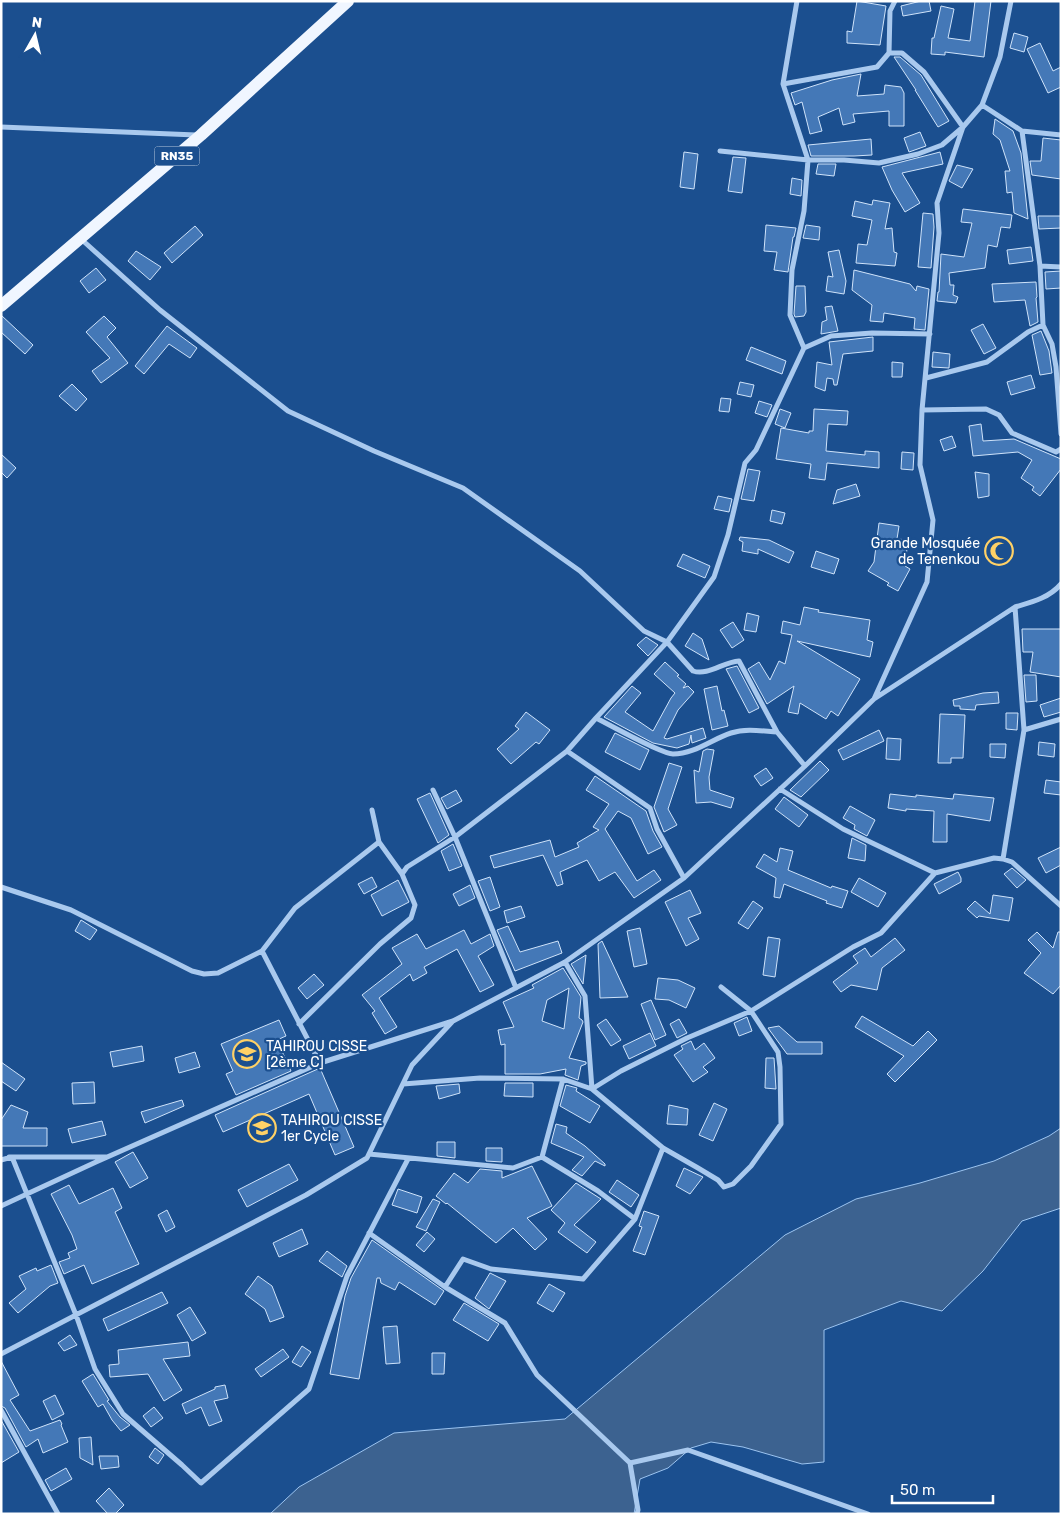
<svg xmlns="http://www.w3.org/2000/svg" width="1062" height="1515" viewBox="0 0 1062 1515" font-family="Rubik,sans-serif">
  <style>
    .water { fill: #3c6290; stroke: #9cc4f0 }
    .building { fill: #4478b7; stroke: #cfe3fa; fill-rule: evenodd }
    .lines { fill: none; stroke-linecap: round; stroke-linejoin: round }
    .minor { stroke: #a9c9ee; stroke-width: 5 }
    .primary { stroke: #f0f6ff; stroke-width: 12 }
    .labels { text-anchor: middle; stroke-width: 4.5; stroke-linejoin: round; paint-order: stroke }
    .shield { fill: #1b4f8f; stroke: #bbcadd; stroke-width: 1 }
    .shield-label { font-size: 12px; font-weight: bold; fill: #fff }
    .poi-label { font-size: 14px; fill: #fff; stroke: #1b4f8f; text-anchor: start }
  </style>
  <rect width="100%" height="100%" fill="#1b4f8f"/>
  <!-- water -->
  <path class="water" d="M1061 1128V1208L1022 1221 983 1271 942 1311 901 1301 824 1330V1462L802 1464 743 1447 711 1442 691 1448 668 1468 640 1479 634 1514H270L299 1487 394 1433 565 1419 785 1235 856 1199 920 1183 994 1161 1049 1136Z"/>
  <!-- building -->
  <path class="building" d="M857 1 886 6 880 45 847 43V31L852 32Z
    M921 1H929L931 11 903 16 901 6Z
    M975 1H991L984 57 945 52V55L931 54 932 38H934L941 6 954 9 948 38 970 41Z
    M1014 33 1028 37 1024 52 1010 48Z
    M1040 43 1053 71 1061 67V87L1048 93 1027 49Z
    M894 57H900L921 75 949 121 938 127 915 90H916Z
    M861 74 857 96 884 94 885 85 901 87 904 93V126H889V111L853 114 855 122 843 125 839 108 818 117 822 131 810 134 802 102 795 105 791 93 832 80Z
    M995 119 1013 131 1021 153 1028 219 1014 213 1012 192 1007 193 1005 171H1010L1000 140 993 134Z
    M920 132 926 146 909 152 904 138Z
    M1043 138 1061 140V179L1032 175 1030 161H1041Z
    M871 139 872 155 854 156H811L808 145Z
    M684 152 698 154 694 189 680 187Z
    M940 152 943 164 902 173 920 203 905 212 892 190 882 167Z
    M733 157 746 158 742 193 728 191Z
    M818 164H836L834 176 816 174Z
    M957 165 973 169 962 188 949 181Z
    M792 178 802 180 801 196 790 194Z
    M873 200 890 203 885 229 892 228 894 252 897 253 895 266 856 263 858 244 867 245 872 220 852 216 855 201 872 205Z
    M963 209 1012 215 1010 228 1001 227 997 247 988 245 985 268 949 273 950 285H954L953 295 958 297 956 303 937 301 938 292H939L941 254 964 257 972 223 961 222Z
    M923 213 933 214 934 227 931 268 918 267Z
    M1038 216H1061V228L1039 229Z
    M766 225 796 228 794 237H793L788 272 774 270 777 252 764 251Z
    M806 225 820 227 819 240 803 238Z
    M195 226 203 235 172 263 164 253Z
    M1031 247 1033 261 1009 264 1007 250Z
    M839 250 846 281 844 294 826 291 828 276 833 277 828 252Z
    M136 251 161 267 150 280 128 261Z
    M96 268 106 280 89 293 80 281Z
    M854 270 910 284 916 291 917 286 929 289 925 330 914 329 915 318 884 313 883 322 870 321 872 305 852 290Z
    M1061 271V288L1046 289 1045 272Z
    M1036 282 1037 297 1036 298 1038 322 1030 326 1025 300 994 302 992 284Z
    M796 286H805L806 312 804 316 795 317 794 314Z
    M832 306 838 331 821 334 822 322 827 320 825 307Z
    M1 315 33 345 25 354 1 332Z
    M104 316 116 328 107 337 128 363 101 383 92 371 110 358 86 332Z
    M983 324 996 348 984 354 971 330Z
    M167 326 197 348 190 358 169 344 144 374 135 366Z
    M1041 331 1049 351 1052 373 1040 375 1032 335Z
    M873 337V351L843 354 837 385H834L833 379 827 378 825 391 815 387 817 362 832 365 829 342Z
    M751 347 786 361 782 374 746 360Z
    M933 352 950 354 949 368 932 367Z
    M892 362 903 363 902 377H892Z
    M1031 375 1035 388 1011 395 1007 382Z
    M740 382 754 385 751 397 737 394Z
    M72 384 87 399 76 411 59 396Z
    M721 398 731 399 729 412 719 411Z
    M759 401 772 405 767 417 755 413Z
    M780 409 791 413 785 428 775 424Z
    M814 409 848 411 847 425 828 424 826 451 865 455V451L879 452V468L827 463 825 480 809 478 811 464 776 459 781 428 809 433V431H813Z
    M981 424 983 441 1014 439 1061 459V469L1040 496 1032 490 1034 487 1021 478 1032 460 1018 452 973 456 969 426Z
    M952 436 956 447 944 451 940 440Z
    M902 452 914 453 913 470 901 469Z
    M1 454 16 468 7 478 1 472Z
    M748 469 760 471 754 501 741 499Z
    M975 472 989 474V496L978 498Z
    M856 484 860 496 833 504 837 490Z
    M718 496 732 499 729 512 714 509Z
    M772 510 785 513 782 524 770 521Z
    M879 523 899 526 897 539 908 540 905 566 910 569 898 591 887 585 889 583 868 571 874 562Z
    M740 537 769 540 794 552 789 563 758 549V554L742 551 743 542 739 540Z
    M816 551 839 559 834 574 811 567Z
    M683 554 710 566 705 578 677 566Z
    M804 607 819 610 818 612 870 620 867 640 873 642 870 657 797 641 860 679 838 716 831 711 826 719 800 703 798 714 788 712 794 686 767 704 748 669 759 662 770 680 779 661 785 664 792 635 781 633 783 621 800 625Z
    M747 613 759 616 756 632 744 630Z
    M733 622 744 640 732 648 720 630Z
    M1022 629H1061V677L1030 672 1033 652H1023Z
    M693 633 702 639 709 660 685 646Z
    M646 637 658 645 648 656 637 645Z
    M665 662 679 675 677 676 686 684 683 688 688 686 694 692 678 710 664 738 667 739 703 728 706 738 692 743 691 735 689 744 677 748 653 743 604 717 632 686 641 693 625 712 653 731 671 698 675 693 654 674Z
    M737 666 759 708 749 713 726 669Z
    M1024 675H1036L1037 701 1026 702Z
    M717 686 722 711 724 710 728 726 712 730 704 689Z
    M998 692 999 703 976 705 975 710 960 709V706H954L953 700 983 693Z
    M1061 698V712L1044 717 1040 705Z
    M526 712 550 730 539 744 536 742 511 764 497 749 519 729 515 726Z
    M1006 713H1018L1017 730 1006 729Z
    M940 714 965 715 963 758H951V763H938Z
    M879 730 884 741 843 760 838 750Z
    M615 733 649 750 640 770 605 752Z
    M887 738 901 739 900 760 886 759Z
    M1039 742 1055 744 1054 757 1038 755Z
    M990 744H1006L1005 758 990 757Z
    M707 749 714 750 709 777 710 790 734 798 731 808 711 802 696 803 694 770 699 772 703 751Z
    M820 761 829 770 801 797 790 790Z
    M669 763 682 767 668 809 677 825 664 832 654 807Z
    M766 768 773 778 761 786 754 776Z
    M595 776 646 811 653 831 662 847 648 854 631 818 618 811 605 829 637 881 654 870 661 880 634 898 615 872 599 881 587 860 560 872 563 884 557 886 543 855 494 868 490 856 550 840 555 857 579 847 577 843 599 830 593 827 609 804 586 790Z
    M1046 780 1061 782V795L1044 793Z
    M456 790 462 801 447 809 441 798Z
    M430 793 449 835 438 843 417 799Z
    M890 794 916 797V795L953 799 954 794 994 798 990 821 947 814V842H933L934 811 906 809V811L888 808Z
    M784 797 808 815 799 827 775 809Z
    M850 806 875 820 867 836 854 829 855 825 843 818Z
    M852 838 866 845 865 861 848 858Z
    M453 844 462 866 449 871 441 851Z
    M1061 847V865L1046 873 1038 858Z
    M780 848 793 851 788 870 831 888 832 886 848 891 842 908 826 903 827 901 784 884 780 898 774 897 776 878 756 867 764 854 777 862Z
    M1012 868 1026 880 1017 888 1004 874Z
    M958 872 961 878V882L939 894 934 884Z
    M372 877 377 887 364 894 358 884Z
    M490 877 500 907 490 911 478 881Z
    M859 878 886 893 878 907 851 892Z
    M398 880 409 902 382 916 371 895Z
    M470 885 475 898 459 906 453 894Z
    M690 890 701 913 688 918 699 939 686 946 665 902Z
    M993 895 1013 898 1009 921 979 916 977 918 967 909 975 901 990 914Z
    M753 901 763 908 748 929 738 923Z
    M521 906 525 917 507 923 504 911Z
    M81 920 97 930 90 940 75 931Z
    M508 926 520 952 558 941 562 953 515 971 497 930Z
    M640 928 647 964 634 967 627 931Z
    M464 930 471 944 490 934 494 946 478 956 494 985 480 992 457 949 424 967 427 973 413 981 410 974 379 998 397 1027 385 1034 372 1013 375 1011 362 995 402 964 392 948 417 934 426 949Z
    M1037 932 1053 948 1058 932H1061V985L1053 994 1024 973 1041 953 1028 940Z
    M768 937 780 939 775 977 763 975Z
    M895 938 905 950 882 968 877 990 851 985 841 992 833 982 858 963 853 956 865 948 871 957Z
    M602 941 628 997 600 998 598 944Z
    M586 955 583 984 571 964Z
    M563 968 581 997 579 1018 582 1020 583 1022 569 1058 586 1062V1064L581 1066 578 1080 565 1075 566 1069 540 1074H505V1044L501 1045 498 1030 514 1027 503 1002 534 988 532 985ZM569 988 564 1029 542 1021 547 1000Z
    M314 974 324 985 307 999 298 988Z
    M658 978 678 980 695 988 686 1008 669 1000 655 999Z
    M651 1000 666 1035 655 1040 641 1004Z
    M862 1016 913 1046 928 1031 937 1040 895 1082 887 1074 904 1056 855 1027Z
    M747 1017 752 1031 739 1036 734 1023Z
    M606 1019 621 1040 611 1046 597 1025Z
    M679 1019 687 1033 677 1038 670 1024Z
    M279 1020 286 1036 277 1040 291 1071 236 1095 226 1074 233 1071 221 1044Z
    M779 1026 797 1042H822V1054H787L768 1028Z
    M650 1033 656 1046 629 1059 623 1046Z
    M691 1041 695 1050 704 1043 715 1058 703 1067 708 1072 693 1082 674 1055 683 1049 681 1046Z
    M142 1046 144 1061 113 1067 110 1052Z
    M195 1052 200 1067 179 1073 175 1058Z
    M766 1058H774L776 1089 765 1088Z
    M1 1062 25 1079 16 1091 1 1081Z
    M320 1068 354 1147 335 1155 309 1094 223 1132 215 1115Z
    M94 1082 95 1103 73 1104 72 1083Z
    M505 1083H533V1097L504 1096Z
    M459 1084 460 1093 439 1099 436 1086Z
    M566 1085 577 1088 576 1091 600 1106 590 1123 560 1106Z
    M182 1100 184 1106 145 1123 141 1112Z
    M714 1103 727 1109 713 1141 699 1135Z
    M11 1105 28 1112 23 1128H47V1146H1V1120Z
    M669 1105 688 1109 687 1125 667 1124Z
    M102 1121 106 1135 72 1143 68 1129Z
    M556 1124 567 1127 566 1133 585 1146 605 1164V1166L595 1161 582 1176 572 1170 584 1157 551 1143Z
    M437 1142H455V1158L437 1156Z
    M486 1148H502V1162L486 1161Z
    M133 1152 148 1178 130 1188 115 1162Z
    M289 1164 298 1180 247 1207 238 1190Z
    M532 1166 552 1206 527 1218 547 1239 535 1250 513 1228 496 1243 447 1203 446 1204 436 1196 454 1173 468 1183 480 1169 502 1171V1178Z
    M684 1168 703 1177 690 1194 676 1186Z
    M617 1180 639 1195 631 1207 609 1192Z
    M576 1183 601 1199 574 1225 596 1242 587 1253 558 1232 565 1223 551 1210Z
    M69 1185 79 1204 113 1188 122 1208 115 1212 139 1264 92 1284 84 1265 64 1274 59 1262 70 1258 68 1253 77 1249 72 1235 51 1194Z
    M398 1189 422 1197 417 1213 392 1205Z
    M433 1199 440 1202 426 1231 416 1227Z
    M167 1210 175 1227 166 1232 158 1215Z
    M644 1211 659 1216 645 1255 633 1251 642 1227 639 1226Z
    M302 1229 308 1244 279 1257 273 1243Z
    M427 1232 435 1239 424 1252 416 1245Z
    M372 1240 444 1291 435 1305 399 1282 395 1290 381 1283 380 1278H377L359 1379 330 1374 345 1296 351 1278Z
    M327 1251 347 1266 342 1277 319 1261Z
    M51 1265 58 1283 50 1286 18 1313 9 1303 26 1289 19 1276 36 1268 37 1271Z
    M490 1273 506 1281 489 1309 475 1298Z
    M258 1276 272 1286 284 1317 270 1322 265 1309 245 1294Z
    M549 1284 565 1293 553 1312 537 1303Z
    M162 1292 168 1303 108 1331 103 1319Z
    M464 1303 499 1324 488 1341 453 1320Z
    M190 1307 206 1333 192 1341 177 1315Z
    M397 1326 400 1363 386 1364 383 1327Z
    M70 1335 77 1345 64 1351 58 1343Z
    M188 1342 190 1356 163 1359 182 1390 164 1401 148 1374 110 1377 109 1365 119 1364 118 1350Z
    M302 1346 311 1352 301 1367 292 1362Z
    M283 1349 289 1357 261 1377 255 1369Z
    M432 1353H445L444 1374H432Z
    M1 1361 19 1395 10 1400 30 1431 60 1420 62 1424 61 1425 68 1442 43 1453 38 1439 26 1447 5 1408 1 1406Z
    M93 1374 109 1400 107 1401 120 1417 130 1425 121 1431 112 1420 103 1404 98 1407 82 1381Z
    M225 1385 228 1398 214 1401 222 1421 209 1426 201 1407 186 1414 182 1404 215 1389V1387Z
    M55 1395 64 1414 52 1420 43 1401Z
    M154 1407 163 1418 151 1427 143 1416Z
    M1 1420 19 1452 1 1463Z
    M91 1437 93 1465 80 1458 79 1438Z
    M155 1448 164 1455 158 1464 149 1457Z
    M99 1456H118L119 1467 101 1469Z
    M66 1468 72 1479 51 1491 45 1480Z
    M109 1488 124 1505 115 1514H108L96 1501Z"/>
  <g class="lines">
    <!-- minor -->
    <path class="minor" d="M797 1 783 84 808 160 804 211 792 270 790 315 804 348
      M783 84 877 67 889 53 890 11 895 1
      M982 105 1022 131 1040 266 1043 325 1052 344 1056 367 1061 434
      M1 127 196 135
      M1022 131 1061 135
      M720 151 808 160H844L879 163 918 154 942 145 963 127 924 72 902 53H889
      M81 239 160 310 288 411 374 451 463 488 580 571 644 631 667 642 693 671C708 676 723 662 739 661L777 732 805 766
      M1040 266 1061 267
      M926 378 987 362 1028 332 1043 325
      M922 410 986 409 999 415 1012 433 1056 452 1061 449
      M874 699 1015 607C1032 602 1049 598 1061 584
      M596 718C610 725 661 754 673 754 695 754 712 739 731 733 746 728 762 731 777 732
      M1024 730 1061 719
      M567 751 650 808 657 829 684 878
      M780 789 843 829 935 873
      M433 790 455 837 516 988
      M372 810 379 842 402 874 407 867 455 837 567 751 596 718 667 642 714 577 728 535 745 463 756 450 804 348 831 336 872 333 930 334
      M1003 859 1024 730 1015 607
      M1 887 71 910 192 971 204 974 218 973 262 951 295 908 379 842
      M262 951 320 1063
      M565 962 585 996 592 1089 621 1071 687 1038 751 1011 853 947 881 933 935 873 994 858 1003 859 1012 862 1061 906
      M299 1024 380 944 411 918 415 905 402 874
      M403 1084 480 1078 563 1079 592 1089 663 1148 698 1168 718 1180 724 1187 733 1184 751 1166 781 1124 780 1067 778 1052 751 1011 721 987
      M369 1154 513 1168 542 1157 598 1191 635 1219
      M9 1157H106
      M542 1157 563 1079
      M1 1160 12 1157 76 1315 95 1369 123 1414 182 1465 201 1483 309 1389 347 1276 408 1159
      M1 1206 96 1162 320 1063 453 1021 565 962 684 878 805 766 874 699 927 582 933 520 920 465 922 410 939 233 937 203 963 127 982 105 1000 57 1011 1
      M369 1233 445 1287 505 1323 537 1375 630 1463 638 1510 637 1514
      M445 1287 463 1259 491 1269 583 1279 635 1219 663 1148
      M1 1354 306 1195 367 1158 412 1065 452 1022
      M1 1410 58 1514
      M630 1463 688 1450 868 1514"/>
    <!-- primary -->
    <path class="primary" d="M1 306 201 135 348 1"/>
  </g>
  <!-- icons -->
  <defs>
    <symbol id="mosque-ring" viewBox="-11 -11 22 22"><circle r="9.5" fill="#1b4f8f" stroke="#ffd166" stroke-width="1.5"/><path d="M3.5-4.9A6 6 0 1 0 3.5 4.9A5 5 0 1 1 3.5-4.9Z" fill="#ffd166"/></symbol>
    <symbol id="school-ring" viewBox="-11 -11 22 22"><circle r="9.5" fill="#1b4f8f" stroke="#ffd166" stroke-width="1.5"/><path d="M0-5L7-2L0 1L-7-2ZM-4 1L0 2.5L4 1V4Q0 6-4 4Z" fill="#ffd166"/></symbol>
  </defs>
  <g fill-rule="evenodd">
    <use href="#mosque-ring" x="983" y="535" width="32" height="32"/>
    <use href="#school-ring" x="231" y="1038" width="32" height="32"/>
    <use href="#school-ring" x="246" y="1112" width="32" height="32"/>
  </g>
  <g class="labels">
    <!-- shield labels -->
    <rect class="shield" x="154.5" y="146.5" width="45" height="19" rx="4"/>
    <g class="shield-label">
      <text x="177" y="160">RN35</text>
    </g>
    <!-- poi labels -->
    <g class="poi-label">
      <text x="980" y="548" text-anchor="end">Grande Mosquée<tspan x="980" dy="16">de Tenenkou</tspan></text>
      <text x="266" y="1051">TAHIROU CISSE<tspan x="266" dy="16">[2ème C]</tspan></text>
      <text x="281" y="1125">TAHIROU CISSE<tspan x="281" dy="16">1er Cycle</tspan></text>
    </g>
  </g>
  <!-- border -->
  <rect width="1062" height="1515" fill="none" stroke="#ffffff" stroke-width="5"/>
  <!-- north arrow -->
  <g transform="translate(35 35) rotate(8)" stroke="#1b4f8f" stroke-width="4" paint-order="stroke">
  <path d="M0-4L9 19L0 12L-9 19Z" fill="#ffffff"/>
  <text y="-8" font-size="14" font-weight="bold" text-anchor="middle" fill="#ffffff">N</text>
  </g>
  <!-- scale -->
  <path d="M892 1495v8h101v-8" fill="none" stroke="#ffffff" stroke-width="2.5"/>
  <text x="900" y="1495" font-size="15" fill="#ffffff" stroke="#1b4f8f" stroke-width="4" paint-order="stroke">50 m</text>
</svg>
